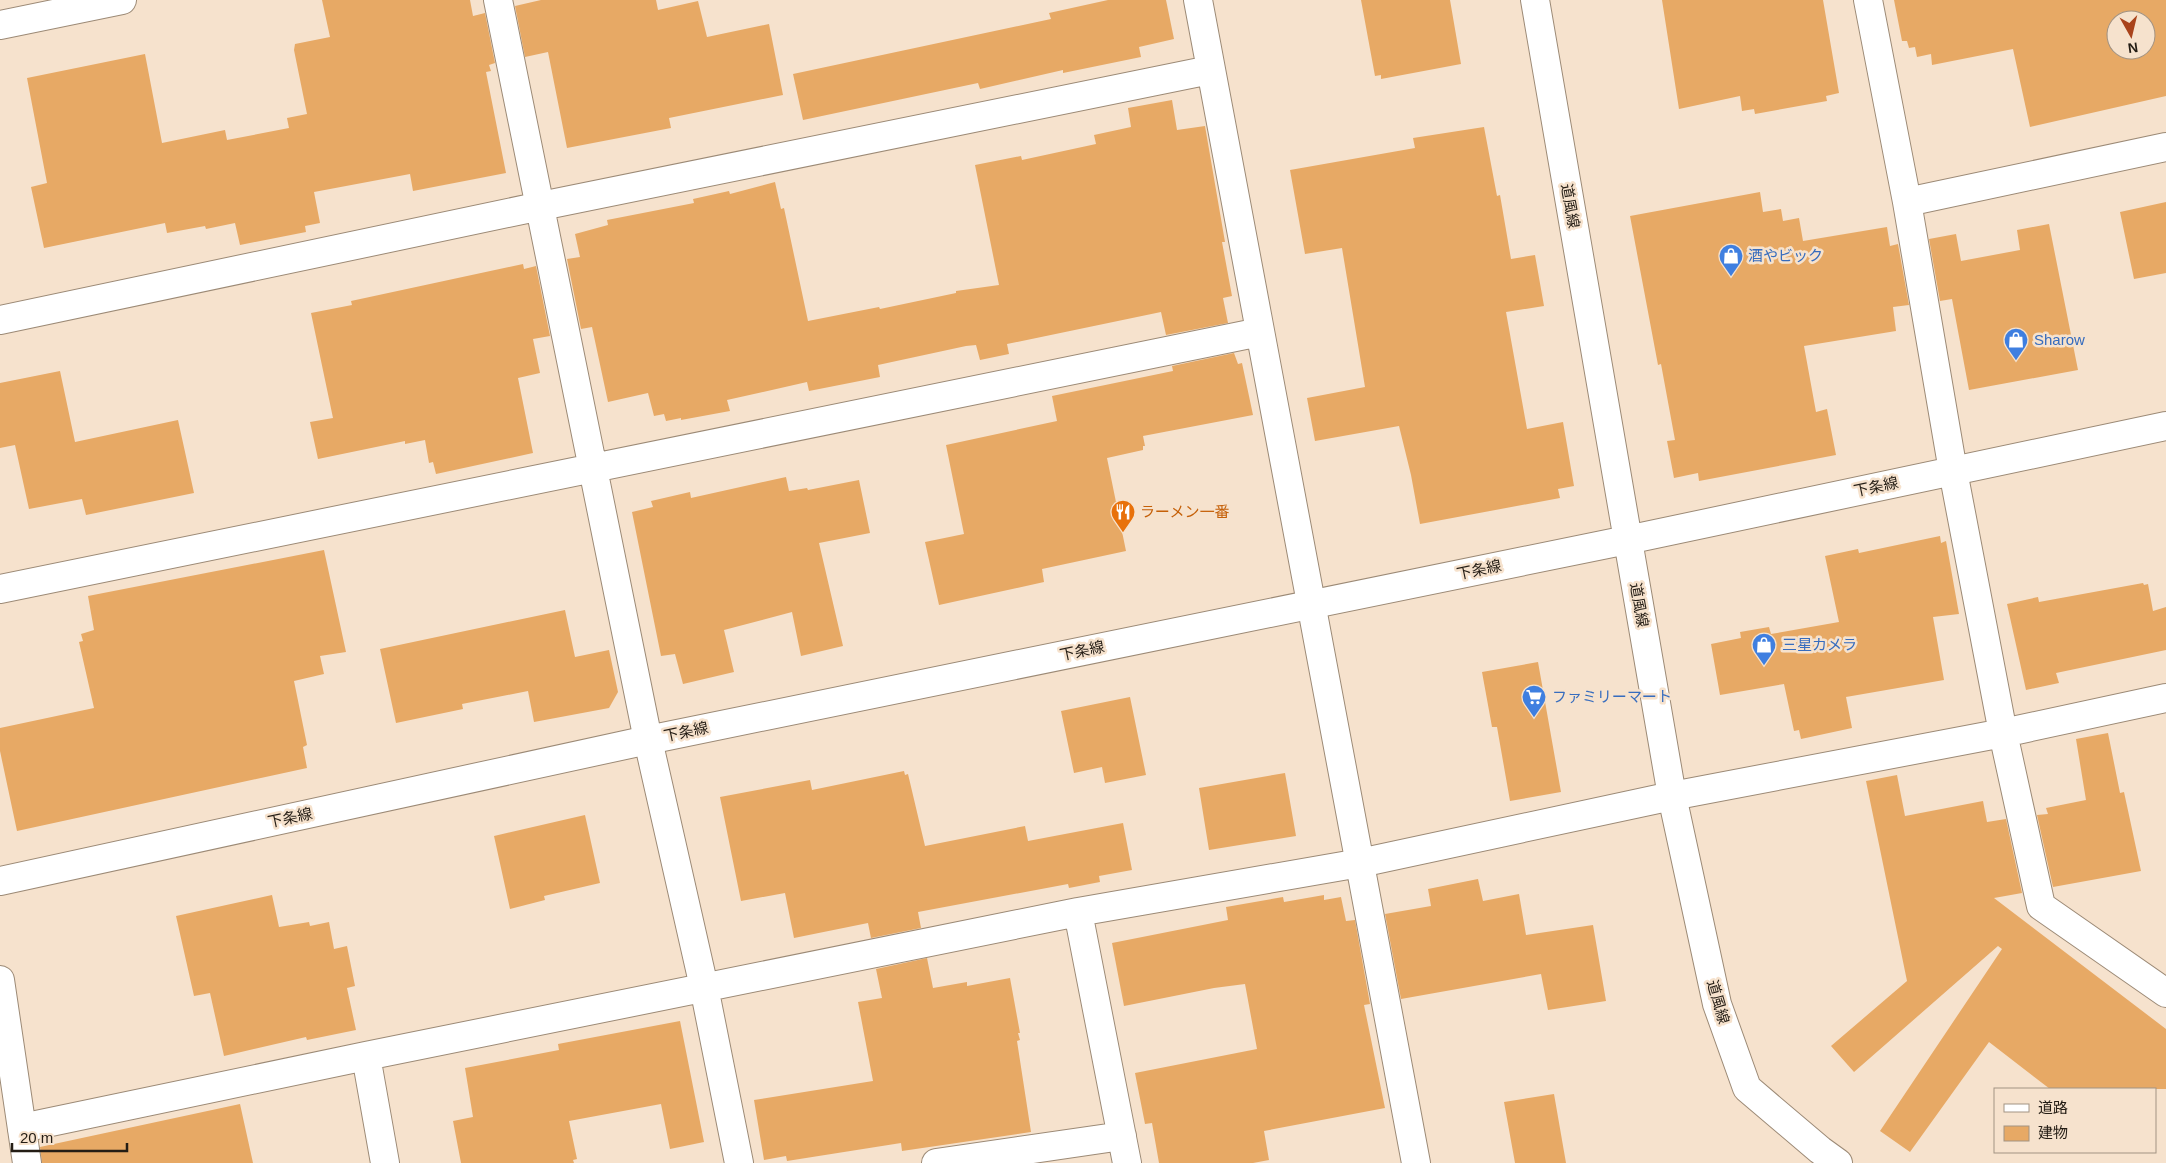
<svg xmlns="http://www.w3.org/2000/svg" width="2166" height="1163" viewBox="0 0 2166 1163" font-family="Arial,'Noto Sans JP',sans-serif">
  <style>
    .building { fill: #e7a965; fill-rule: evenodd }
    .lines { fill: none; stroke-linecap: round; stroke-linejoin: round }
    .minor-casing { stroke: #9c8a76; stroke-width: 30 }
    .tertiary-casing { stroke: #9c8a76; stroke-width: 30 }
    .minor { stroke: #fff; stroke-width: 28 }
    .tertiary { stroke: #fff; stroke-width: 28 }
    .labels { text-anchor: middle; stroke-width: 5; stroke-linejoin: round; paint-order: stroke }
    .street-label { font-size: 15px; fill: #241d15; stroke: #f6e2cd }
    .shop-label { font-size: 15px; fill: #366cbe; stroke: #f6e2cd; text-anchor: start }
    .food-label { font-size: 15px; fill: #c56008; stroke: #f6e2cd; text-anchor: start }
  </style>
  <rect width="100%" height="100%" fill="#f6e2cd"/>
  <!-- building -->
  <path class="building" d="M322 0H470L473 16 485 13 495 63 489 65 491 71 486 72 506 173 413 191 410 174 314 192 320 223 305 226 306 232 240 245 235 223 206 229 205 226 167 233 165 223 44 248 31 187 47 183 27 78 145 54 162 143 225 130 227 140 289 128 287 118 307 114 294 50 295 44 330 37Z
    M541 0H656L658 10 698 1 707 37 769 24 783 95 669 118 671 128 567 148 548 52 525 57 515 6Z
    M1108 0H1166L1174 39 1139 47 1141 57 1063 73V70L980 89 978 83 803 120 793 74 1051 19 1049 13Z
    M1361 0H1450L1461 64 1381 79V75L1375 76Z
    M1662 0H1823L1839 93 1826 96 1827 101 1755 114 1754 109 1742 111 1740 96 1679 109Z
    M1894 0H2166V96L2030 127 2013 49 1932 65 1931 54 1917 57 1915 47 1909 48 1907 41H1902ZM2116 20H2146V50H2116Z
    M1172 100 1177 130 1205 126 1225 242H1222L1232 296 1223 298 1228 323 1166 335 1161 312 1007 344 1009 354 980 360 976 345 966 346 878 365 880 377 809 391 807 382 727 400 730 411 681 420V418L666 421 664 414 654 416 648 393 608 402 592 327 581 329 567 259 580 257 575 234 608 225 607 220 694 203 693 199 729 191 730 194 775 182 781 209 784 208 808 321 879 307 880 309 956 293V291L999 285 975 165 1021 156 1022 160 1096 144 1094 135 1131 127 1128 108Z
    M1484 127 1497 196 1500 195 1511 259 1535 255 1544 306 1506 312 1527 429 1563 422 1574 486 1558 489 1560 498 1420 524 1411 475 1399 426 1315 441 1307 398 1365 387 1342 248 1305 254 1290 170 1415 148 1413 138Z
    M1760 192 1763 212 1781 209 1783 221 1799 218 1803 241 1887 227 1890 246 1898 244 1909 305 1893 307 1896 331 1804 346 1816 412 1827 409 1836 455 1699 481 1698 473 1674 478 1667 441 1675 440 1661 364 1658 365 1630 216Z
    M2166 202V273L2134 279 2120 212Z
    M2049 224 2078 370 1969 390 1952 299 1940 301 1929 239 1956 234 1961 261 2020 250 2017 230Z
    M523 264 524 269 536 266 550 336 533 339 540 373 518 378 533 453 436 474 433 462 429 463 425 440 405 444V441L318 459 310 422 333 418 311 313 352 305 351 301Z
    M1234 353 1238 364 1242 363 1253 415 1143 436 1145 446H1143V450L1107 458 1126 551 1042 569 1044 582 939 605 925 542 964 534 946 445 1057 421 1052 396 1173 371 1172 366Z
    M60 371 75 442 178 420 194 493 86 515 82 499 29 509 15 445 0 448V383Z
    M786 477 789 491 807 488 808 490 859 480 870 533 819 543 843 646 801 656 792 612 724 630 734 672 683 684 675 654 661 656 632 512 653 507 651 501 690 492 691 498Z
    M1940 536 1941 543 1946 541 1959 614 1933 617 1944 680 1846 697 1852 728 1801 739 1799 730 1794 731 1784 684 1720 695 1711 644 1741 638 1740 632 1769 627 1771 634 1839 622 1825 556 1858 549 1859 553Z
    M324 550 346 652 320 656 324 674 294 681 307 745 303 747 307 768 17 831 0 751V728L94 708 79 642 83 641 81 634 94 630 88 596Z
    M2143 583 2144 585 2148 584 2153 611 2166 607V650L2056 673 2059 683 2026 690 2007 604 2038 597 2039 602Z
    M565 610 575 657 609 650 618 692 609 708 534 722 528 691 462 704 463 709 396 723 380 649Z
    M1538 662 1561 792 1510 801 1497 727H1492L1482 672Z
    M1130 697 1146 775 1105 783 1102 767 1074 773 1061 711Z
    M2108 733 2120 793 2124 792 2141 871 2053 887 2037 815 2048 814 2046 808 2086 800 2076 739Z
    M904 771 905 775 908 774 925 846 1025 826 1028 841 1123 823 1132 870 1099 876 1100 882 1069 888 1068 884 918 912 921 928 871 938 868 923 794 938 785 893 741 901 720 797 810 780 812 790Z
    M1285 773 1296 836 1209 850 1199 788Z
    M1897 775 1905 816 1983 801 1987 822 2006 819 2022 893 1994 898 2166 1029V1089H2050L1989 1042 1910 1152 1880 1131 2002 949 1998 946 1854 1072 1831 1046 1907 981 1866 781Z
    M585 815 600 883 544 896 545 900 510 909 494 836Z
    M1478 879 1483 901 1519 894 1526 935 1593 925 1606 1001 1548 1010 1541 974 1401 999 1385 914 1431 906 1428 889Z
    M272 895 279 927 309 922 310 926 329 922 334 949 347 946 355 986 347 988 356 1030 307 1040 306 1037 224 1056 210 993 194 996 176 916Z
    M1324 895V900L1341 897 1346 921 1355 920 1370 1004 1364 1005 1385 1108 1264 1131 1269 1160 1253 1163H1159L1152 1123 1145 1124 1135 1073 1257 1049 1245 984 1214 988 1124 1006 1112 943 1228 920 1226 907 1283 897 1284 902Z
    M927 958 933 988 967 982V986L1010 978 1020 1033H1018L1020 1040 1017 1041 1031 1132 902 1151 901 1143 787 1161 786 1156 764 1160 754 1100 873 1081 858 1002 882 998 876 969Z
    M680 1021 704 1142 670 1149 661 1104 569 1121 577 1159 573 1160 574 1163H461L453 1121 473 1117 465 1068 559 1050 558 1044Z
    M1554 1094 1566 1163H1515L1504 1102Z
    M240 1104 253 1163H42L40 1147Z"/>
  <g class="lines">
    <defs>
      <path id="minor" d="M498 0 648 740 704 987 739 1163
        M1198 0 1416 1163
        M1868 0 1907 202 1953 471 2003 733 2041 906 2166 993
        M0 25 122 0
        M1907 202 2166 147
        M0 320 541 206 1210 70
        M0 589 1260 332
        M1078 912 1127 1163
        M366 1056 385 1163
        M22 1128 366 1056 1078 912 1360 863 1672 796 2003 733 2166 698
        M936 1163 1122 1136"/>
      <path id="tertiary" d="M1535 0 1672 796 1717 1004 1747 1088 1820 1150 1838 1163
        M0 881 648 740 1627 540 2166 426
        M0 980 27 1163"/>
    </defs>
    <!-- minor casing -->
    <use href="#minor" class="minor-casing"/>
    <!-- tertiary casing -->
    <use href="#tertiary" class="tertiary-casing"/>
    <!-- minor -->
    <use href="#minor" class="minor"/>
    <!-- tertiary -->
    <use href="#tertiary" class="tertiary"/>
  </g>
  <!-- icons -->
  <defs>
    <symbol id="shop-pin" viewBox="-11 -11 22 30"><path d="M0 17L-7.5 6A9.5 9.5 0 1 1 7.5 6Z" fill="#3f7fe0" stroke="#f6e2cd"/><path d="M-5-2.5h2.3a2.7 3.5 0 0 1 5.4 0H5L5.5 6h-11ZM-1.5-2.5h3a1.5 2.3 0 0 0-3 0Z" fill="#fff"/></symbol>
    <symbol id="restaurant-pin" viewBox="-11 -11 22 30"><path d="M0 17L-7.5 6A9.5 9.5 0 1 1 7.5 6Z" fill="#e8710a" stroke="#f6e2cd"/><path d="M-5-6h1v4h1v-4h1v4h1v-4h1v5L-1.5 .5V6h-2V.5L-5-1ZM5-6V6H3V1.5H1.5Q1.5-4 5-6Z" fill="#fff"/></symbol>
    <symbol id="supermarket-pin" viewBox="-11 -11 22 30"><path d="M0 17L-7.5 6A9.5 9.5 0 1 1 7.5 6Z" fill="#3f7fe0" stroke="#f6e2cd"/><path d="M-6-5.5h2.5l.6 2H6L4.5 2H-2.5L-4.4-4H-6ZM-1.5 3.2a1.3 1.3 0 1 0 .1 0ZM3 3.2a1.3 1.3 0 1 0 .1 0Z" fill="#fff"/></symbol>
  </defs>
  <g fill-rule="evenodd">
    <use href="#shop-pin" x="1717" y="242" width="28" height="38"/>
    <use href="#shop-pin" x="2002" y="326" width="28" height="38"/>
    <use href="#restaurant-pin" x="1109" y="498" width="28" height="38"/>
    <use href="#shop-pin" x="1750" y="631" width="28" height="38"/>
    <use href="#supermarket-pin" x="1520" y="683" width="28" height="38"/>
  </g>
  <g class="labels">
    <!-- street labels -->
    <g class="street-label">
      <text transform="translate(1570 206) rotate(80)" y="5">道風線</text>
      <text transform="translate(1876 487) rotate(-12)" y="5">下条線</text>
      <text transform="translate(1479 570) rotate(-12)" y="5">下条線</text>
      <text transform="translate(1639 605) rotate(80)" y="5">道風線</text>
      <text transform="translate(1082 651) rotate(-12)" y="5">下条線</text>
      <text transform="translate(686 732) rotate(-12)" y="5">下条線</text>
      <text transform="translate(290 818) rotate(-12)" y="5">下条線</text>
      <text transform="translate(1718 1002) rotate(74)" y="5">道風線</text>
    </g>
    <!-- shop labels -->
    <g class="shop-label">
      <text x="1748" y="261">酒やビック</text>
      <text x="2034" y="345">Sharow</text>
      <text x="1782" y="650">三星カメラ</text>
      <text x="1552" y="702">ファミリーマート</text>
    </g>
    <!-- food labels -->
    <g class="food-label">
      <text x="1140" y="517">ラーメン一番</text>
    </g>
  </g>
  <!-- legend -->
  <rect x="1994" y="1088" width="162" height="65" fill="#f6e2cd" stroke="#a29383"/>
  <rect x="2004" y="1104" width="25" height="8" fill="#ffffff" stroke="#a29383"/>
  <text x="2038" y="1113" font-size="15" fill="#241d15">道路</text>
  <rect x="2004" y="1126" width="25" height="15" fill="#e7a965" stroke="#a29383"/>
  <text x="2038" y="1138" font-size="15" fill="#241d15">建物</text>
  <!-- north arrow -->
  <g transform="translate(2131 35) rotate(172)"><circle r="24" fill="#f6e2cd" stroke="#a29383"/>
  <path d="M0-4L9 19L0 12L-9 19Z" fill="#a9431b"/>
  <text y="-8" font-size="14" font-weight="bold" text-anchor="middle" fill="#241d15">N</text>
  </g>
  <!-- scale -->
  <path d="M12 1143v8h115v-8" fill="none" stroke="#241d15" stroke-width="2.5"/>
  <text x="20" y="1143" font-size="15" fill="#241d15" stroke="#f6e2cd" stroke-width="4" paint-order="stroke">20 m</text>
</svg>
